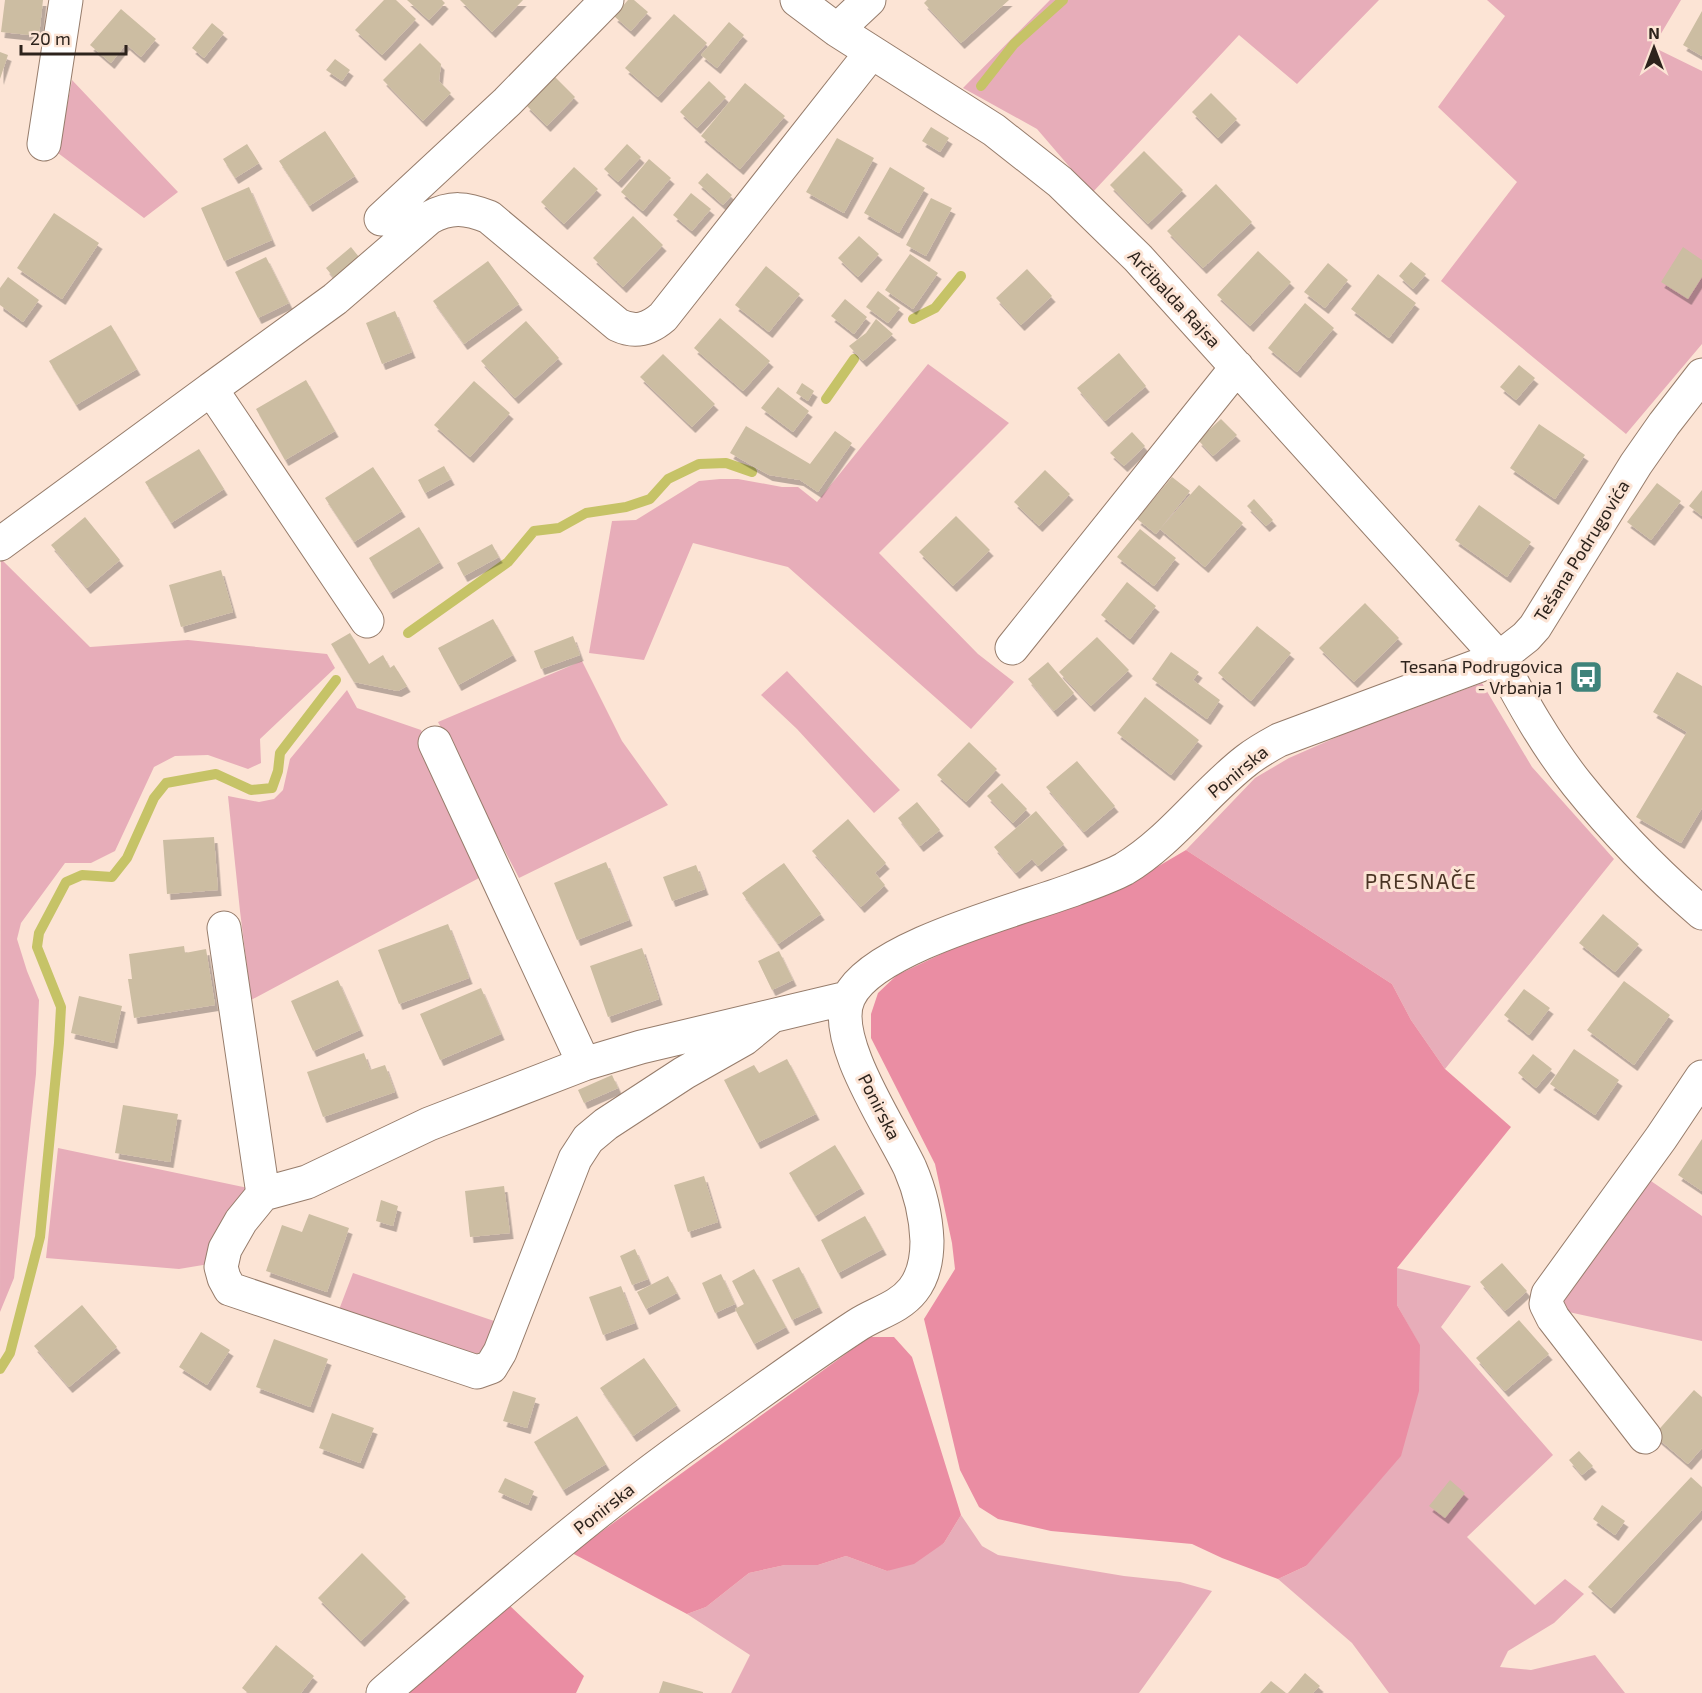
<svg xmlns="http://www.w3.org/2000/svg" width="1702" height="1693" viewBox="0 0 1702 1693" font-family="'Exo 2',sans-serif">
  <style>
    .green { fill: #e7adb9 }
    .forest { fill: #ea8da3 }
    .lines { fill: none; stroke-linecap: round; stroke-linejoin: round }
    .stream { stroke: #c6c367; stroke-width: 10 }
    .building { fill: #ccbda2; filter: url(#shadow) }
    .minor-casing { stroke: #967c6b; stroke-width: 35 }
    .minor { stroke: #fff; stroke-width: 33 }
    .labels { text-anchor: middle; stroke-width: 6; stroke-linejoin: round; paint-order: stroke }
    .street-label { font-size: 18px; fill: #2d231c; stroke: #fce4d5 }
    .poi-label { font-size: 18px; fill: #2d231c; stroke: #fce4d5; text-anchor: end }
    .quarter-label { font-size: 21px; letter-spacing: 1.5px; fill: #4a3424; stroke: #fce4d5 }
  </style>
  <defs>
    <filter id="shadow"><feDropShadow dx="3.5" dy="6" stdDeviation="0" flood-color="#0004"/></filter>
  </defs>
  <rect width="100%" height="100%" fill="#fce4d5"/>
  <!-- green -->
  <path class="green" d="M1050 0H1379L1297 84 1239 35 1092 193 1037 129 963 88Z
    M1487 0H1681L1653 47 1702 71V344L1626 434 1441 281 1517 182 1438 107 1505 16Z
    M72 80 178 192 144 218 58 153Z
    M928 364 1009 423 879 553 978 654 1014 682 971 729 788 567 693 543 644 660 589 653 612 521 636 520 699 481 720 479H738L782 487H798L817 502Z
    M1 559 90 647 188 640 327 654 335 668 260 739 261 763 248 769 208 755 175 756 154 767 115 851 91 863H65L21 923 17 939 27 971 39 1000 36 1074 14 1278 0 1312Z
    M582 661 622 741 668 805 519 878 438 722Z
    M787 671 900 790 874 813 797 729 761 695Z
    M1482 683 1532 767 1614 859 1445 1069 1411 1020 1392 984 1186 850 1255 778 1289 758 1346 733Z
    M347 690 357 708 421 730 479 878 251 1000 240 911 228 796 259 802 274 799 283 790 290 759Z
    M58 1148 248 1188 209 1264 179 1269 46 1258Z
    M1648 1179 1702 1216V1341L1564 1311V1297Z
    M1397 1268 1471 1286 1441 1327 1553 1455 1467 1537 1535 1605 1565 1579 1584 1594 1554 1623 1508 1651 1500 1667 1531 1670 1595 1655 1625 1693H1389L1352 1643 1278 1579 1306 1566 1420 1346 1397 1305Z
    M353 1273 500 1323 481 1352 468 1356 337 1315Z
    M961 1515 982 1546 998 1555 1124 1576 1180 1582 1212 1591 1139 1693H731L750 1655 687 1614 706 1607 749 1573 785 1565H818L846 1556 887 1571 944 1543Z"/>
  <!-- forest -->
  <path class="forest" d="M1186 850 1392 984 1411 1020 1445 1069 1511 1127 1397 1268V1305L1420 1345 1419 1391 1401 1456 1306 1566 1278 1579 1222 1558 1192 1544 1051 1531 998 1519 979 1507 960 1470 924 1319 955 1269 952 1243 935 1164 871 1038V1014L878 993 897 975 977 937 1140 877Z
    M869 1337H894L912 1357 961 1515 944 1543 914 1564 887 1571 846 1556 818 1565H785L749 1573 706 1607 687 1614 572 1553Z
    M508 1604 584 1676 576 1693H409Z"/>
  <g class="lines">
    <!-- stream -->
    <path class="stream" d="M981 86 1014 44 1063 0
      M913 319 935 308 961 276
      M826 399 854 359
      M408 633 508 562 534 531 559 528 586 513 626 507 650 499 668 479 699 464 726 463 752 472
      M0 1369 10 1353 40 1237 59 1043 61 1007 37 947 39 933 66 882 82 875 112 877 127 858 154 798 166 783 216 774 251 790 272 788 278 771 280 753 336 680"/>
  </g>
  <!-- building -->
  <path class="building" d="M5 0H43L39 36 1 32Z
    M384 0H396L416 19 382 55 355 30Z
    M407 0H442L445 3 429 20Z
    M460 0H523L492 32Z
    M628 0H634L648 12 631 31 614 16Z
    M927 0H1009L961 43 924 3Z
    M121 9 156 39 141 57 126 44 111 63 90 45Z
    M1702 11V56L1683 45Z
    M674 14 707 43 658 97 625 68Z
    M729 22 744 35 717 68 701 55Z
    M212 23 224 33 204 58 192 48Z
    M420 43 441 64 439 81 451 93 423 121 383 80Z
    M0 52 8 55 0 79Z
    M335 59 350 70 342 81 326 70Z
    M554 76 575 97 547 126 526 105Z
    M709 81 726 97 697 128 680 112Z
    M745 83 785 116 740 169 701 136Z
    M1211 93 1237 119 1218 138 1192 112Z
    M931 127 949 138 940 152 922 141Z
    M325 131 355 176 309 206 279 161Z
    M837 138 874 158 844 213 806 192Z
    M247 144 259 163 235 178 223 159Z
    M627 144 641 157 618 182 604 169Z
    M1144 151 1183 190 1148 224 1110 185Z
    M649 159 671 178 643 211 621 192Z
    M574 167 598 189 564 224 541 202Z
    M890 167 925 188 899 233 864 213Z
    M707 173 732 195 723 205 698 183Z
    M1216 184 1252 222 1203 268 1167 231Z
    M249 187 272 240 224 261 201 208Z
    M691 193 711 209 692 231 673 215Z
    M931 198 952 208 926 256 906 245Z
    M54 213 99 243 62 299 17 268Z
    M633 216 663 245 623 287 593 258Z
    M859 236 879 254 858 277 838 258Z
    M351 247 359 257 334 278 326 268Z
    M1683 247 1702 260V277L1688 299 1661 282Z
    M1258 251 1291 282 1250 326 1217 295Z
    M910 254 938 273 913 309 885 290Z
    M266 257 289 303 258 318 235 272Z
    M488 261 519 304 464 344 433 301Z
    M1411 262 1426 274 1413 289 1399 276Z
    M1328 263 1348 280 1325 308 1304 292Z
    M766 266 800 294 769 332 735 305Z
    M1027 269 1052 296 1021 325 996 298Z
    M1378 274 1416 303 1389 338 1351 309Z
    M8 277 39 300 23 322 0 305V288Z
    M878 291 900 308 888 323 866 307Z
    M845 299 867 317 854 334 831 316Z
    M1305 303 1334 328 1297 372 1268 348Z
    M395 311 412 352 382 364 366 323Z
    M720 318 770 361 743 391 694 348Z
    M876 319 893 334 863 361 849 346 866 333Z
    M526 321 559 358 515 398 481 361Z
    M111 325 137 369 76 405 49 361Z
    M1119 353 1146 386 1105 421 1077 388Z
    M663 354 715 404 692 427 640 377Z
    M1519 365 1535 378 1516 400 1500 387Z
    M306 380 335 431 285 460 256 409Z
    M474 381 510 413 470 457 434 425Z
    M802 383 814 391 808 401 796 393Z
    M778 387 809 411 793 432 761 408Z
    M1221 419 1237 435 1213 456 1198 440Z
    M1539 424 1585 455 1555 499 1510 468Z
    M746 426 810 464 835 431 852 443 818 492 800 480 769 475 730 453Z
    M1132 432 1145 446 1124 466 1110 453Z
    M199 449 224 489 171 523 145 482Z
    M444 466 451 479 425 493 418 480Z
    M373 467 402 511 354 542 325 498Z
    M1045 470 1070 494 1039 526 1014 502Z
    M1172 477 1190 491 1156 534 1137 519Z
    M1657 483 1681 501 1651 540 1627 522Z
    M1199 485 1243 523 1205 567 1160 529Z
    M1702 490V516L1689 506Z
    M1254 499 1273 520 1266 526 1247 506Z
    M1479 505 1531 542 1507 577 1455 540Z
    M956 516 990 550 953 586 919 552Z
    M85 517 120 560 87 588 51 545Z
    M419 527 440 562 390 593 369 558Z
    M1140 529 1176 558 1154 586 1117 557Z
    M492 544 499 557 464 576 457 563Z
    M221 570 233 612 181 627 169 585Z
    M1127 582 1156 606 1130 639 1101 615Z
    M1365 603 1399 638 1354 682 1319 648Z
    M493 619 513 655 458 685 438 648Z
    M1257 626 1291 653 1251 701 1218 673Z
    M350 633 369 664 383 655 390 668 394 665 407 686 398 691 354 682 331 644Z
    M573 636 580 655 541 669 534 651Z
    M1097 637 1129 670 1091 706 1059 672Z
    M1171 652 1199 672 1193 680 1220 700 1207 719 1152 679Z
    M1048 662 1074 693 1054 711 1028 679Z
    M1677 672 1702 686V808L1681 843 1636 817 1687 732 1653 712Z
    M1145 697 1199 740 1171 775 1117 733Z
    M969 742 997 769 966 802 937 775Z
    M1077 761 1115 806 1084 832 1046 787Z
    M1002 783 1027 809 1013 823 987 796Z
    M917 802 940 830 920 846 898 818Z
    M1036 811 1064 844 1038 866 1032 859 1016 873 994 847Z
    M848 819 886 863 875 873 885 885 861 907 812 851Z
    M214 837 218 890 167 894 163 840Z
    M606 862 629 920 577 940 554 883Z
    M784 863 821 914 778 944 742 893Z
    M696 865 705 889 672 901 663 877Z
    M1603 914 1639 944 1615 972 1579 943Z
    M448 924 469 978 399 1004 378 950Z
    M184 946 185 953 206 949 215 1005 134 1018 128 979H132L129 954Z
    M642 948 659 999 608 1017 590 966Z
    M779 951 793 980 772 990 758 961Z
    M338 980 360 1030 313 1051 291 1001Z
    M1624 981 1670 1015 1634 1065 1587 1030Z
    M481 988 501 1034 440 1060 420 1014Z
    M1524 989 1550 1008 1529 1035 1504 1015Z
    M79 996 122 1006 114 1043 71 1033Z
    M1574 1049 1619 1080 1595 1115 1550 1084Z
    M364 1053 370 1070 385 1065 395 1092 323 1117 307 1072Z
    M1533 1054 1552 1069 1536 1088 1518 1073Z
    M787 1059 816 1114 757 1143 724 1080 754 1065 759 1073Z
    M612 1075 618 1088 584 1103 578 1090Z
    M123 1105 178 1114 170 1162 115 1153Z
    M1702 1139V1191L1678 1175Z
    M835 1145 861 1188 815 1216 789 1173Z
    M704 1176 718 1222 688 1232 674 1185Z
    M504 1186 510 1233 470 1237 465 1191Z
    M381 1200 398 1206 393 1226 376 1221Z
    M309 1214 349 1228 327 1292 266 1271 282 1225 302 1232Z
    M865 1216 883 1249 838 1273 821 1240Z
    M635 1249 648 1279 632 1285 620 1256Z
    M1502 1263 1527 1291 1505 1311 1480 1282Z
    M799 1267 819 1307 792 1320 772 1280Z
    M754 1269 786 1327 754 1344 735 1309 744 1304 732 1281Z
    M721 1274 735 1304 715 1313 702 1283Z
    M668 1276 677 1293 646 1309 637 1292Z
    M621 1286 635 1323 603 1335 589 1297Z
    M82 1305 117 1347 69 1387 34 1346Z
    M1519 1320 1549 1354 1505 1391 1476 1358Z
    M201 1332 230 1350 207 1385 179 1367Z
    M274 1339 328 1359 310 1407 256 1387Z
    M644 1358 677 1405 633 1436 600 1388Z
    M1694 1390 1702 1397V1448L1688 1464 1654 1435Z
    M513 1391 536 1398 527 1428 503 1421Z
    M332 1413 374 1428 360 1463 319 1448Z
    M577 1416 606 1464 563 1490 534 1442Z
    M1579 1451 1593 1466 1582 1475 1569 1460Z
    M1691 1477 1702 1487V1510L1611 1608 1588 1587Z
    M505 1478 534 1491 528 1505 498 1492Z
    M1450 1480 1465 1493 1445 1518 1429 1506Z
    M1602 1505 1625 1521 1615 1535 1593 1519Z
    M362 1553 406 1597 361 1641 318 1598Z
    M276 1645 314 1676 301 1693H248L242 1688Z
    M1305 1673 1320 1686 1313 1693H1288Z
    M663 1681 703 1692V1693H659Z
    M1271 1681 1286 1693H1260Z"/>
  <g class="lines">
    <defs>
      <path id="minor" d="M797 0 837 30 994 130 1060 182 1138 258 1499 658C1522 702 1546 745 1577 784 1613 829 1658 875 1702 913
        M837 30 869 0
        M44 144 66 0
        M381 219 507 102 607 0
        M0 544 211 389
        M367 621 211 389 335 299 429 218C451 206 466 208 489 217L618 325C635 333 648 330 663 317L871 53
        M1012 648 1237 367
        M435 743 584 1064
        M224 928 263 1194
        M772 1016 744 1039 684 1073 606 1124 588 1139 575 1159 500 1352 491 1367 477 1372 230 1289 224 1278 221 1267 225 1249 241 1221 263 1194 307 1182 429 1124 584 1064 641 1047 847 998
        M1645 1437 1553 1318 1546 1304 1548 1294 1661 1138 1702 1077
        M383 1693C487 1604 591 1512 703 1433 754 1397 804 1360 856 1326 875 1313 898 1309 913 1290 924 1276 927 1259 927 1241 926 1216 920 1191 910 1168 892 1129 829 1038 849 997 873 946 1022 909 1075 889 1091 883 1109 877 1124 869 1171 841 1204 793 1247 760 1257 752 1268 746 1279 740L1499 658 1526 637 1535 627 1636 464 1664 424 1702 375"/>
    </defs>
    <!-- minor casing -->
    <use href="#minor" class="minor-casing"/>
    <!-- minor -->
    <use href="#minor" class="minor"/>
  </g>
  <!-- icons -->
  <defs>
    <symbol id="bus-square" viewBox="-11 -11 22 22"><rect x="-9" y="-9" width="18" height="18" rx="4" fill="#3e837a" stroke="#fce4d5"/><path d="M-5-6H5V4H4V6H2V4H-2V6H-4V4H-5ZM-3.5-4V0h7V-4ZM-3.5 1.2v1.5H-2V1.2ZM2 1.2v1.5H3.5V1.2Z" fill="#fff"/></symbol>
  </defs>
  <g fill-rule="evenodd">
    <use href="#bus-square" x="1567" y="658" width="38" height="38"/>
  </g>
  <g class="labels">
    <!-- street labels -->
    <g class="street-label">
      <text transform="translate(1174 299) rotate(47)" y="6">Arčibalda Rajsa</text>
      <text transform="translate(1582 551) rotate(-58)" y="6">Tešana Podrugovića</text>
      <text transform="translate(1238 772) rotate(-39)" y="6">Ponirska</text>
      <text transform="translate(879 1107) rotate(63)" y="6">Ponirska</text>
      <text transform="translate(604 1509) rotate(-38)" y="6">Ponirska</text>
    </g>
    <!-- poi labels -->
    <g class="poi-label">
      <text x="1563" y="673">Tesana Podrugovica<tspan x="1563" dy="21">- Vrbanja 1</tspan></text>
    </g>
    <!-- quarter labels -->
    <g class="quarter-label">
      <text x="1421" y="889">PRESNAČE</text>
    </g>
  </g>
  <!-- north arrow -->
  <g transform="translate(1654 48)" stroke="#fce4d5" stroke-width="4.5" paint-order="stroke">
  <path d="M0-4.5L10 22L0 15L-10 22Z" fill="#2d231c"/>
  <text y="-9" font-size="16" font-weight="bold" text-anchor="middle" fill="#2d231c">N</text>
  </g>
  <!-- scale -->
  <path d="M21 45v9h105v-9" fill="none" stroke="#2d231c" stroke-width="3"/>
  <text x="30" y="45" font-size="18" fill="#2d231c" stroke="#fce4d5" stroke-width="4.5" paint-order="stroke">20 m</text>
</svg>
